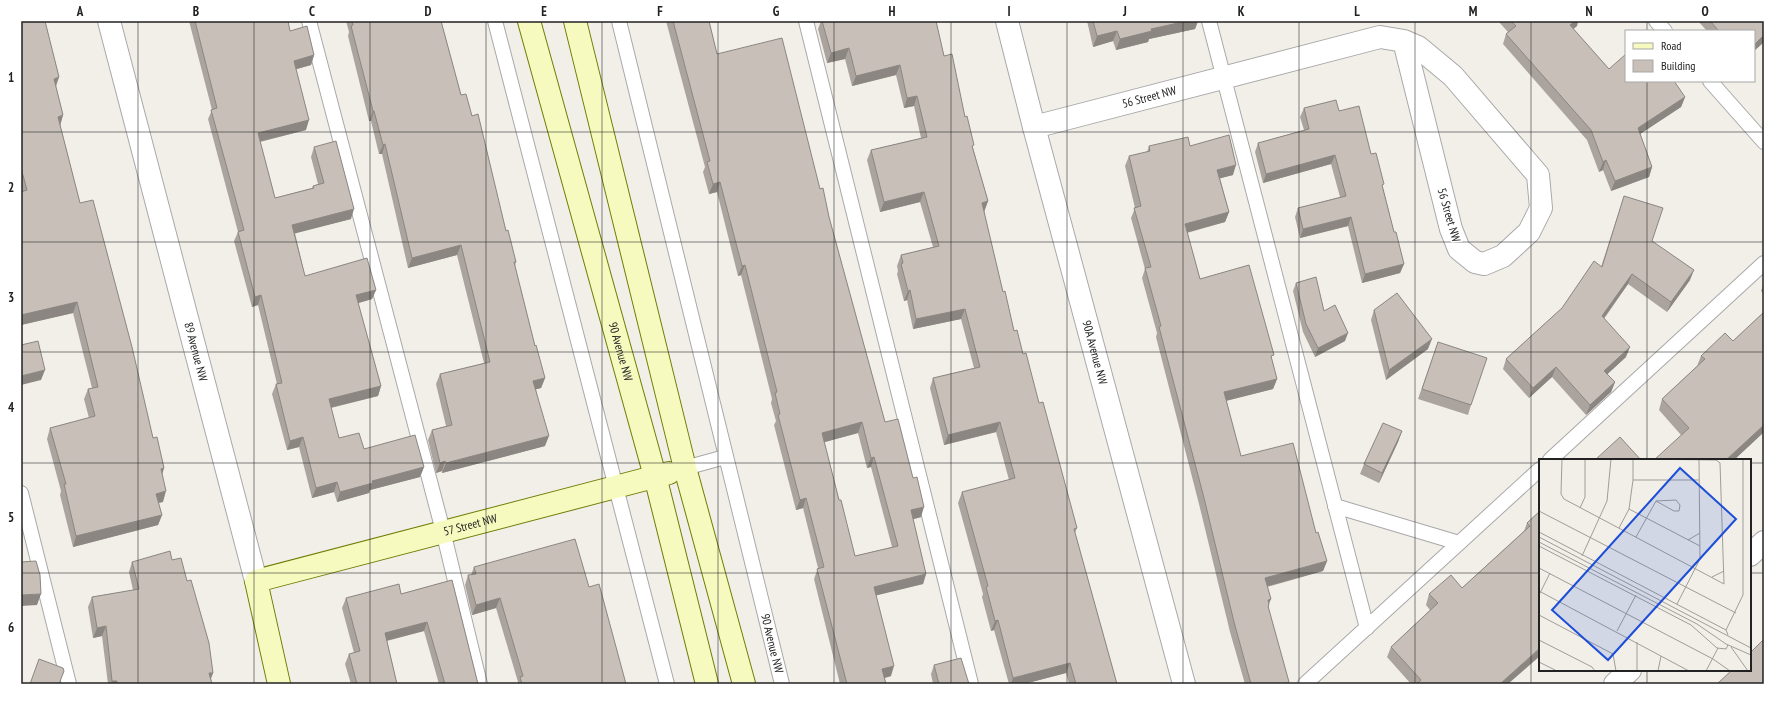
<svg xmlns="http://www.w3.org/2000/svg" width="1785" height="705" viewBox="0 0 1785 705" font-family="'PT Sans Narrow',sans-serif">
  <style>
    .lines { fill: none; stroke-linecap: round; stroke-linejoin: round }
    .lane-casing { stroke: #a9a9a9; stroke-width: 16 }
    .street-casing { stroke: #a9a9a9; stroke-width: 24 }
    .secondary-casing { stroke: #707d05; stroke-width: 24 }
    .lane { stroke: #fff; stroke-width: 14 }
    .street { stroke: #fff; stroke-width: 22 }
    .secondary { stroke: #f7fabf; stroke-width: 22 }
    .wall { fill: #aba49e; fill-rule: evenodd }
    .shaded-wall { fill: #8b8681 }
    .building { fill: #c7bfb8; stroke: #8b8681; fill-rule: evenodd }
    .grid { fill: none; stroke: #222; stroke-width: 1; stroke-opacity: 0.55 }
    .labels { text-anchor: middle; stroke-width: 3; stroke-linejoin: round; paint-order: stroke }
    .street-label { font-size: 12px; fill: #222; stroke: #fff }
    .inset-road { fill: none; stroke: #9f9d99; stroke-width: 1 }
    .view { fill: #1d4ed8; fill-opacity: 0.15; stroke: #1d4ed8; stroke-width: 2 }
    .inset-edge { fill: none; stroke: #222; stroke-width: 2 }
    .neatline { fill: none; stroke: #222; stroke-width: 1.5 }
    .grid-label { font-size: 13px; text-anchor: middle; font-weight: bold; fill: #222 }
  </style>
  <rect width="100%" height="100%" fill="#f2efe9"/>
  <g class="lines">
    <defs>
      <g id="lane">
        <path d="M309 21 443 531 480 684"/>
        <path d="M495 21 667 684"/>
        <path id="s1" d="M619 21 782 684"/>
        <path d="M806 21 971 684"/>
        <path d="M1209 21 1367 628"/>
        <path d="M1656 21 1665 31"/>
        <path d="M1710 81 1764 142"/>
        <path d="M1550 460 1764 263"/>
        <path d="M685 468 725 457"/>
        <path d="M21 493 69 684"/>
        <path d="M1335 506 1459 543"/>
        <path d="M1305 684 1540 469"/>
      </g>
      <g id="street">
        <path id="s2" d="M109 21 256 581"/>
        <path id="s3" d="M1007 21 1034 127 1184 684"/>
        <path id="s4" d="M1034 127 1380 37 1404 41 1418 47 1453 76 1538 175 1541 208 1529 232 1503 256 1484 264 1475 262 1459 249 1451 229 1404 41"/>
        <path d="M1750 555 1764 542"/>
        <path d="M1615 684 1630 670"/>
      </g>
      <g id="secondary">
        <path id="s5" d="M529 21 655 476 707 684"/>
        <path d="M575 21 685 468 744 684"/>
        <path id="s6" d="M279 684 256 581 669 473"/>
      </g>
    </defs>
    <!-- lane casing -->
    <use href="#lane" class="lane-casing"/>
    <!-- street casing -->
    <use href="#street" class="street-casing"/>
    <!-- secondary casing -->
    <use href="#secondary" class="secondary-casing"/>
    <!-- lane -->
    <use href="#lane" class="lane"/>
    <!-- street -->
    <use href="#street" class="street"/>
    <!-- secondary -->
    <use href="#secondary" class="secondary"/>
  </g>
  <!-- wall -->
  <path class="wall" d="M21 21H46L45 24 59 77 56 87 63 115 60 125 80 203 153 438 164 468 162 474 163 502 158 503 162 515 158 525 73 547 60 495 61 491 47 439 50 428 89 418 84 399 88 389 92 388 73 313 21 325Z
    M189 21H288L290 31 314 55 311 65 296 69 306 130 260 142 275 198 312 188 313 186 318 184 311 157 314 147 351 219 295 233 305 276 376 290 372 299 358 303 381 386 378 396 331 408 339 438 364 449 424 467 420 477 370 490 369 493 337 502 334 492 312 498 299 447 287 450 272 394 276 384H277L258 305 252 307 234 241 238 232 208 119 212 110Z
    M346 21H441L461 95 472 116 506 231 516 262 515 266 535 346 545 378 541 388 536 389 545 446 442 473V471L436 473 428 440 432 430 446 426 436 384 440 374 484 363 457 255 408 268 382 154H379L371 121H369L348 36 349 32Z
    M666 21H709L717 54 820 189 829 217 885 422 921 517 913 519 926 574 923 584 876 595 891 676 884 678 886 684H840L814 579 818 568 803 508 796 510 774 425 776 421 771 403 772 399 741 275 738 276 717 192 709 194 703 172 705 167ZM858 433 867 468 871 467 892 547 855 556 839 500 824 442Z
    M821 21H936L944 56 965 117 973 148 988 201 984 212 1003 292 1014 331 1023 354 1039 403 1077 528 1075 533 1117 684H1069L1066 673 1024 684H1009L994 630 991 631 982 597 983 594 958 503 962 492 1009 480 996 432 944 445 930 388 933 378 974 368 961 319 913 329 907 300 904 301 897 274 898 271 897 266 901 255 933 247 920 202 880 212 867 160 871 150 921 138 914 106 904 108 896 75 852 86 845 59 827 63 818 29Z
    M1087 21H1198L1195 29 1149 39 1148 42 1116 50 1113 41 1093 47Z
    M1498 21H1578L1577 26 1573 29 1609 69 1685 97 1681 107 1640 134 1652 167 1649 177 1611 191 1603 170 1599 172 1587 140 1503 44 1506 34 1508 32Z
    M1698 21H1764V42L1754 51V31H1707Z
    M1304 108 1339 111 1371 154 1383 188 1394 232 1404 264 1400 273 1362 283 1348 226 1300 238 1295 217 1298 208 1340 197 1331 164 1263 183 1255 152 1258 143 1304 130 1300 117Z
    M1149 146H1190L1233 175 1220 178 1229 212 1225 222 1187 233 1200 279 1272 360 1277 379 1273 389 1226 401 1241 456 1316 533 1327 561 1323 571 1267 587 1269 605 1268 608 1285 684H1245L1230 632 1200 508 1156 337 1157 333 1142 278 1145 269 1131 218 1135 208 1125 166 1129 156 1147 152Z
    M1624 196 1652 241 1690 280 1667 312 1628 284 1604 319 1626 357 1607 374 1615 382 1611 392 1586 415 1552 377 1529 398 1503 369 1506 359 1562 308 1601 267Z
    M1296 283 1324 311 1345 341 1315 357 1303 332 1293 291Z
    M1764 283V294L1761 291Z
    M1374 310 1428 349 1386 380 1371 320Z
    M1764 312V432L1734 460 1681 435 1659 410 1662 399 1697 366 1701 356 1733 341Z
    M1438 342 1471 405 1468 415 1418 399Z
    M1402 431 1398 442 1379 483 1360 474 1364 464Z
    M1540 511 1508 684H1411L1387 657 1391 647 1430 610 1426 605 1429 594 1462 588 1524 531 1527 523Z
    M172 560 187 581 213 673 211 679 212 684H108L102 636 93 638 88 607 92 597 133 590 129 572 132 562Z
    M474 567 589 587 626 684H518V682L496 608 472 615 465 585 468 575H471Z
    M452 580 478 684H439L424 631 387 641 397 684H351L345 664 349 654 354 653 342 608 346 598 401 594Z
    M934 665 969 684H933L931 674Z"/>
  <!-- shaded-wall -->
  <path class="shaded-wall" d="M1187 21H1198L1195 29 1149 39 1148 42 1116 50 1120 39 1151 29Z
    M1575 21H1578L1577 26 1566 35 1570 25Z
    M1117 31 1113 41 1093 47 1097 36Z
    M1764 35V42L1754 51V45Z
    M849 48 845 59 827 63 831 53Z
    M314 55 311 65 290 71 294 61Z
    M900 65 896 75 852 86 856 76Z
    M59 77 55 87 54 79Z
    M917 96 914 106 904 108 907 98Z
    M1685 97 1681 107 1634 138 1638 128Z
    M373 111H374L371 121H369Z
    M63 115 60 126 58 117Z
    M309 120 306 130 254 143 258 133Z
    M385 144 382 154H379L383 145Z
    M1335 155 1331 164 1263 183 1266 174Z
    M1606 160 1603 170 1599 172 1603 162Z
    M1236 165 1233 175 1214 180 1217 170Z
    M1652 167 1649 177 1611 191 1615 181Z
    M720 182 717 192 709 194 713 184Z
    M924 192 920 202 880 212 884 202Z
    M988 201 984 212 978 213 982 203Z
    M354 209 351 219 289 235 292 225Z
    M1229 212 1225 222 1181 234 1185 224Z
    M1351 217 1348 226 1300 238 1303 229Z
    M461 245 457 255 408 268 412 258Z
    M1404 264 1400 273 1362 283 1365 274Z
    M745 265 741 275 738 276 742 266Z
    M1694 270 1690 280 1667 312 1671 302Z
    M1632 274 1628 284 1598 326 1602 316Z
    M376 290 372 299 352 305 356 295Z
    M910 290 907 300 904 301 908 291Z
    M261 295 258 305 252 307 255 297Z
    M77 302 73 313 21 325V315Z
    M965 309 961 319 913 329 916 319Z
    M1348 333 1345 341 1315 357 1318 348Z
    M1432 339 1428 349 1386 380 1389 370Z
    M1630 347 1626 357 1600 381 1604 371Z
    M1556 367 1552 377 1529 398 1533 388Z
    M45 370 41 380 21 385V376Z
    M545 378 541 388 530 391 533 381Z
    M1277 379 1273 389 1221 402 1224 392Z
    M1615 382 1611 392 1586 415 1590 405Z
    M381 386 378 396 325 409 329 399Z
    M862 422 858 433 818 444 822 433Z
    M1000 422 996 432 944 445 948 435Z
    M1764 425V432L1734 460H1726Z
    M1402 431 1398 442 1379 483 1382 473Z
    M549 436 545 446 442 473 446 463Z
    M303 437 299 447 287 450 290 441Z
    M874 457 871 467 867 468 871 458Z
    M445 461 442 471 436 473 440 463Z
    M424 467 420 477 370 490 369 493 337 502 340 492 372 481Z
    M164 468 161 478V469Z
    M337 482 334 492 312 498 316 488Z
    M166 491 163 502 152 504 156 494Z
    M806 498 803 508 796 510 800 500Z
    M924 507 921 517 907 521 911 510Z
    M162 515 158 525 73 547 76 536Z
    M1327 561 1323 571 1261 588 1265 578Z
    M926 574 923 584 870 597 874 587Z
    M41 594 37 605 21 606V595Z
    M500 598 496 608 472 615 476 605Z
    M1271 599 1268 606 1269 605 1266 615 1268 600Z
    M998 620 994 630 991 631 995 621Z
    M427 622 424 631 381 642 385 633Z
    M106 626 102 636 93 638 97 628Z
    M1540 648V656L1508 684H1500Z
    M1070 663 1066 673 1024 684H1011L1013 678Z
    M894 666 891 676 878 680 882 669Z
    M209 673H213L209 683Z
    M112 681H117L115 684H111Z"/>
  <!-- building -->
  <path class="building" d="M21 21H45L59 77 54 79 63 115 58 117 80 203 93 200 132 347 153 438 157 437 164 468 161 469 166 491 156 494 162 515 76 536 64 484H66L50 428 95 416 88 389 98 387 77 302 21 315V192L27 190 21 168Z
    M195 21H288L290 31 307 26 314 55 294 61 309 120 258 133 275 198 314 188 313 186 324 183 314 147 336 141 354 209 292 225 305 276 367 258 376 290 356 295 381 386 329 399 339 438 359 433 364 449 415 435 424 467 372 481 373 483 340 492 337 482 316 488 303 437 290 441 276 384 282 383 261 295 255 297 238 232 244 230 211 110 217 108Z
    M352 21H441L461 95 466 94 472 116 478 114 506 231 508 230 516 262H514L535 346 536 345 545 378 533 381 549 436 446 463 445 461 440 463 432 430 452 425 440 374 490 362 461 245 412 258 385 144 383 145 374 111H373L351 26 353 25Z
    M673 21H709L717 54 782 38 820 189 823 188 829 217 885 422 898 419 913 478 917 477 924 507 911 510 926 574 874 587 894 666 882 669 886 684H847L817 569 824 567 806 498 800 500 778 415 780 414 775 393 777 392 745 265 742 266 720 182 713 184 707 162 710 161ZM862 422 871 458 874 457 898 546 855 556 841 500H839L822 433Z
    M822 21H936L944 56 952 54 965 117 967 116 974 145 972 146 988 201 982 203 1003 292 1005 291 1014 331 1017 330 1023 354 1026 353 1039 403 1043 402 1077 528 1074 529 1117 684H1076L1070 663 1013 678 998 620 995 621 986 587 988 586 962 492 1015 478 1000 422 948 435 933 378 980 367 965 309 916 319 910 290 908 291 901 264 903 263 901 255 939 246 924 192 884 202 871 150 927 137 917 96 907 98 900 65 856 76 849 48 831 53Z
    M1093 21H1187L1151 29 1152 31 1120 39 1117 31 1097 36Z
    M1511 21H1575L1570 25 1609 69 1626 54V81H1674L1685 97 1638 128 1652 167 1615 181 1606 160 1603 162 1591 130 1506 34 1516 26Z
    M1710 21H1764V35L1754 45V31H1719Z
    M1336 100 1339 111 1359 106 1371 154 1376 153 1384 184 1382 185 1394 232H1396L1404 264 1365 274 1351 217 1303 229 1298 208 1346 196 1335 155 1266 174 1258 143 1309 129 1304 108Z
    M1229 135 1236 165 1217 170 1229 212 1185 224 1200 279 1249 265 1274 355 1271 356 1277 379 1224 392 1241 456 1293 443 1316 533 1318 532 1327 561 1265 578 1271 599 1268 600 1269 605 1268 606 1289 682 1285 684H1251L1234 622 1204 498 1159 327 1161 326 1145 268 1151 267 1134 208 1141 206 1129 156 1150 151 1149 146 1188 137 1190 146Z
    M1624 196 1663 208 1652 241 1694 270 1671 302 1632 274 1602 316 1630 347 1604 371 1615 382 1590 405 1556 367 1533 388 1506 359 1562 308 1594 261 1602 267Z
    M1316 277 1324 311 1335 305 1348 333 1318 348 1306 324 1296 283Z
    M1397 293 1432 339 1389 370 1374 310Z
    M1764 312V425L1726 460H1654L1689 428 1662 399 1705 359 1701 356 1725 333 1733 341Z
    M38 341 45 370 21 376V345Z
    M1438 342 1487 358 1471 405 1422 389Z
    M1383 423 1402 431 1382 473 1364 464Z
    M1620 437 1641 460H1595Z
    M1540 511V648L1500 684H1417L1421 680 1391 647 1438 603 1429 594 1451 575 1462 588 1530 526 1527 523Z
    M575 539 589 587 599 584 626 684H522L520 677 523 676 500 598 476 605 468 575 476 574 474 567Z
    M170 551 172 560 181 558 187 581 191 580 209 643 213 673H209L212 684H117V681H112L106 626 97 628 92 597 139 589 132 562Z
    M36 561 40 575 41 594 21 595V562Z
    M452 580 478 684H445L427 622 385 633 397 684H357L349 654 360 651 346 598 399 584 401 594Z
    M1764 639V684H1717L1732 670H1750V653Z
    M961 658 969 684H939L934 665Z
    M39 659 63 668 64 671 59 684H30Z"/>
  <!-- grid -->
  <path class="grid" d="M138 21V684M254 21V684M370 21V684M486 21V684M602 21V684M718 21V684M834 21V684M951 21V684M1067 21V684M1183 21V684M1299 21V684M1415 21V684M1531 21V684M1647 21V31M1647 81V460M21 132H1764M21 242H1764M21 352H1764M21 463H1540M1750 463H1764M21 573H1540M1750 573H1764M1647 670V684"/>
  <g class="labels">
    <!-- street labels -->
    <g class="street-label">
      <text dy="4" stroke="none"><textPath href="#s4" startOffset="119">56 Street NW</textPath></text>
      <text transform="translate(1449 215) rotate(74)" y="4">56 Street NW</text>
      <text dy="4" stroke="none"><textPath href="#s2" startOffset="342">89 Avenue NW</textPath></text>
      <text dy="4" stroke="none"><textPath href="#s5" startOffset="343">90 Avenue NW</textPath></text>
      <text dy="4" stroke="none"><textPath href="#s3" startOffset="343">90A Avenue NW</textPath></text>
      <text dy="4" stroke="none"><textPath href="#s6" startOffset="327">57 Street NW</textPath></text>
      <text dy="4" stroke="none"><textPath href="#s1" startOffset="641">90 Avenue NW</textPath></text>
    </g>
  </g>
  <!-- overview -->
  <g transform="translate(1539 459)">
    <rect width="212" height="212" fill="#f2efe9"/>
    <path class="inset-road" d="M23 0 22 35 25 40 185 125 181 4 177 1 93 0M94 0V21H160M94 21 90 50 161 87M41 49 46 38V0M0 52 197 154M80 69 90 50M0 73 187 171 189 176M0 78 212 189M97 78 117 42 137 41 141 46 140 52H135L117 42M149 81 161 74M0 83 158 165 187 185 212 196M0 87 152 166 178 189 187 190 189 186M43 97 68 42 72 0M0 109 174 200 191 212M173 118 185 112M0 132 150 212M0 136 11 114M138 145 161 100 160 0M0 156 74 195 77 212M187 171 204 136V0M78 172 97 136M0 181 53 208 56 212M98 183V212M192 188 209 212M0 203 18 212M119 212 122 197M167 212 179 189"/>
    <path class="view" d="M141 9 197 60 69 201 13 151Z"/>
    <rect width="212" height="212" class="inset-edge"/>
  </g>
  <!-- border -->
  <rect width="1785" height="705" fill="none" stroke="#ffffff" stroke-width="44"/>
  <!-- legend -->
  <rect x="1625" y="30" width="130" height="52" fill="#ffffff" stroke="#a7a7a7"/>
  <rect x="1633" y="43" width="20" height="6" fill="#f7fabf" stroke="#a7a7a7"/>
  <text x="1661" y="50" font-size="12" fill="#222222">Road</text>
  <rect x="1633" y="60" width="20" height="12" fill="#c7bfb8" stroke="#a7a7a7"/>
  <text x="1661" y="70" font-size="12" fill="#222222">Building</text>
  <rect x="22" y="22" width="1741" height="661" class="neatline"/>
  <g class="grid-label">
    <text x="80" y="16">A</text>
    <text x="196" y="16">B</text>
    <text x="312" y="16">C</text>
    <text x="428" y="16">D</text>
    <text x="544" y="16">E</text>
    <text x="660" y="16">F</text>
    <text x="776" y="16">G</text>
    <text x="892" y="16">H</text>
    <text x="1009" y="16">I</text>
    <text x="1125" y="16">J</text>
    <text x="1241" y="16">K</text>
    <text x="1357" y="16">L</text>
    <text x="1473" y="16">M</text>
    <text x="1589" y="16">N</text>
    <text x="1705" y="16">O</text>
    <text x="11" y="82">1</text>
    <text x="11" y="192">2</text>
    <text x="11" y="302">3</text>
    <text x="11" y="412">4</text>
    <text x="11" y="522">5</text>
    <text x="11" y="632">6</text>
  </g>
</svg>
